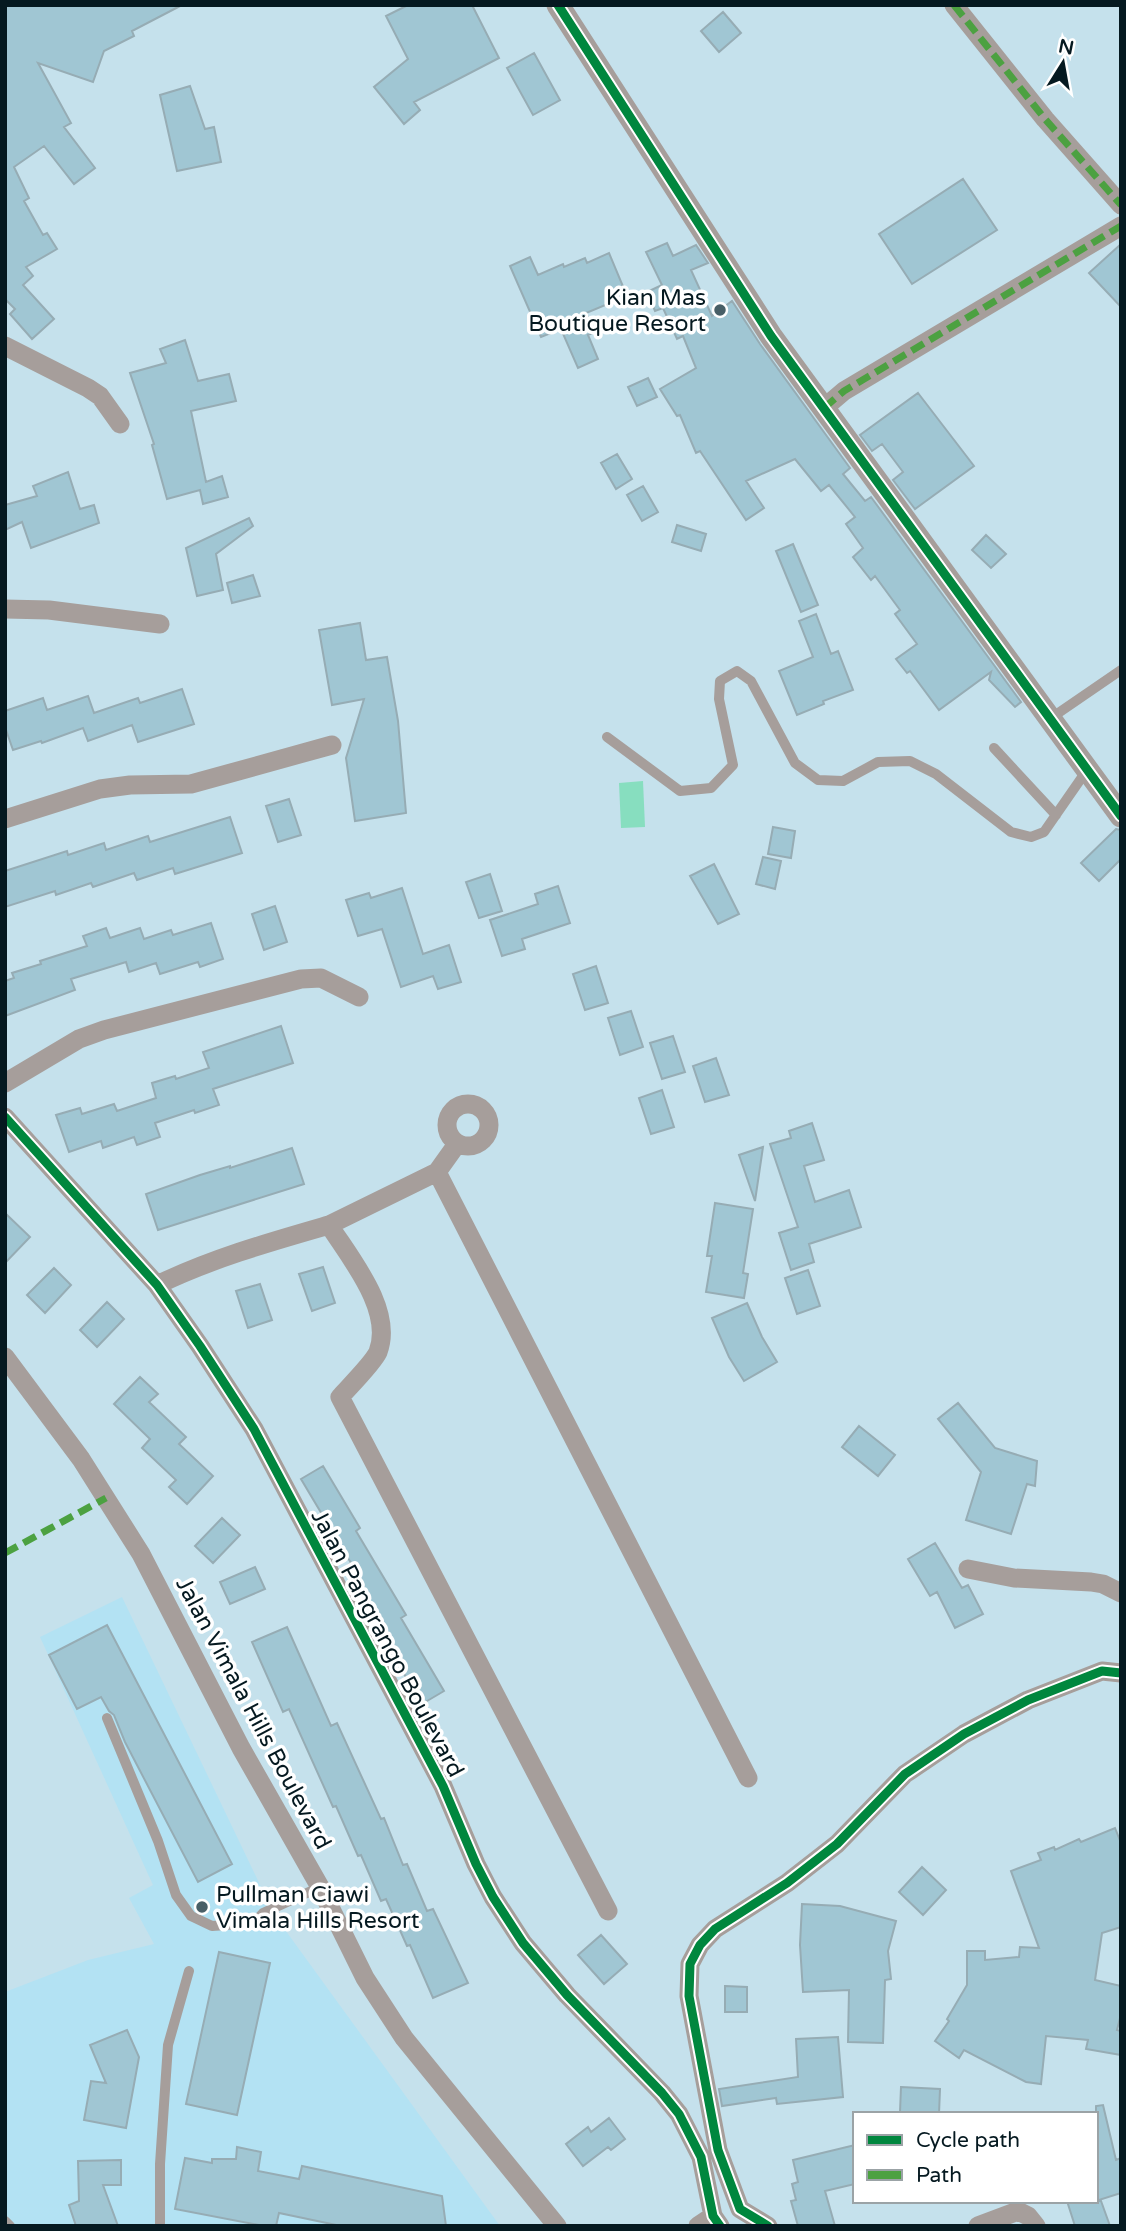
<svg xmlns="http://www.w3.org/2000/svg" width="1126" height="2231" viewBox="0 0 1126 2231" font-family="'Varela Round',sans-serif">
  <style>
    .built { fill: #b3e2f3 }
    .water { fill: #87debf }
    .building { fill: #a0c6d3; stroke: #96acb4; stroke-width: 2 }
    .lines { fill: none; stroke-linecap: round; stroke-linejoin: round }
    .service { stroke: #a69e9b; stroke-width: 10 }
    .minor { stroke: #a69e9b; stroke-width: 19 }
    .tertiary { stroke: #a69e9b; stroke-width: 23 }
    .quiet { stroke: #4ca141; stroke-width: 7; stroke-dasharray: 14 7; stroke-linecap: butt }
    .cycleway-casing { stroke: #fff; stroke-width: 13 }
    .cycleway { stroke: #00873e; stroke-width: 9 }
    .poi-dot { fill: #485f67; stroke: #fff; stroke-width: 2.5 }
    .labels { text-anchor: middle; stroke-width: 7; stroke-linejoin: round; paint-order: stroke }
    .poi-label { font-size: 23px; fill: #051920; stroke: #fff; text-anchor: end }
    .street-label { font-size: 23px; fill: #051920; stroke: #fff }
  </style>
  <rect width="100%" height="100%" fill="#c5e1ec"/>
  <!-- built -->
  <path class="built" d="M122 1597 275 1916 500 2226H5V1992L88 1960 154 1944 129 1898 153 1885 40 1637Z"/>
  <!-- water -->
  <path class="water" d="M643 781 645 827 621 828 619 783Z"/>
  <!-- building -->
  <path class="building" d="M5 5H182L132 31 134 36 104 51 93 82 38 63 71 123 64 127 95 168 74 184 44 146 14 167 29 198 24 201 43 235 47 233 57 249 26 267 33 276 23 285 54 319 32 339 10 314 15 309 5 299Z
    M408 5H472L499 58 414 102 420 110 404 124 374 87 408 59 386 16Z
    M723 12 741 33 719 52 701 31Z
    M534 53 560 100 533 115 507 68Z
    M190 86 205 129 214 127 221 162 177 171 160 95Z
    M963 179 997 230 912 284 879 234Z
    M667 243 673 256 696 245 708 263 691 270 712 316 732 301 760 344 850 468 843 474 865 501 871 497 1021 702 1015 707 989 680 991 672 939 710 910 671 907 673 896 659 917 644 895 614 900 610 875 576 871 580 853 557 863 548 846 524 855 517 829 485 821 491 795 459 746 481 764 508 746 520 700 451 696 453 680 415 677 416 660 389 696 368 683 336 677 339 663 308 655 311 647 292 662 285 646 252Z
    M1121 244V307L1089 273Z
    M609 253 627 296 586 313 595 332 588 335 598 359 578 368 561 329 541 337 510 266 530 257 538 275 563 264 564 267 585 258 587 263Z
    M185 340 198 381 229 374 236 401 191 411 206 482 222 476 228 497 203 504 200 490 167 499 152 445 154 444 130 373 166 363 160 349Z
    M648 378 657 397 637 406 628 387Z
    M918 393 974 466 915 509 893 480 903 472 882 444 872 451 860 435Z
    M617 454 632 479 616 489 601 463Z
    M68 472 80 509 94 505 99 523 31 548 22 522 5 530V505L37 496 33 486Z
    M643 486 658 512 642 521 627 495Z
    M249 518 253 526 216 554 223 590 197 596 186 548Z
    M677 525 706 534 701 551 672 542Z
    M986 535 1006 554 991 568 972 550Z
    M793 544 818 605 801 612 776 551Z
    M253 575 260 596 232 603 227 583Z
    M816 614 831 654 838 651 853 690 823 701 824 704 797 715 779 671 813 657 799 621Z
    M360 623 366 660 387 657 398 721 406 813 355 821 346 758 364 699 332 705 319 630Z
    M182 689 194 724 138 742 132 725 88 741 83 728 42 743 41 741 13 750 5 727V711L43 698 47 710 88 696 94 713 138 698 140 703Z
    M289 799 301 835 278 842 266 806Z
    M230 817 242 853 175 874 173 868 137 880 134 873 93 887 91 883 56 895 55 891 5 907V871L67 851 68 855 104 843 106 850 148 836 150 842Z
    M773 827 795 831 791 858 768 854Z
    M1116 829 1121 830V859L1099 881 1081 863Z
    M763 857 781 861 775 889 756 884Z
    M714 864 739 914 718 924 690 876Z
    M490 874 502 911 479 918 466 882Z
    M558 886 570 923 522 939 525 949 502 956 490 920 538 904 535 894Z
    M402 888 423 954 449 945 461 982 438 989 433 976 401 987 382 929 358 936 346 900 369 893 371 898Z
    M275 906 287 942 264 950 252 914Z
    M211 923 223 959 200 967 198 962 160 974 156 963 129 972 126 962 71 979 75 990 5 1016V981L14 978 12 973 41 964 40 961 87 946 83 936 106 928 110 938 140 928 144 939 171 930 173 935Z
    M596 966 608 1003 585 1010 573 974Z
    M631 1011 643 1047 620 1055 608 1018Z
    M281 1026 293 1063 213 1089 219 1105 195 1113 194 1110 155 1123 160 1137 137 1145 134 1137 103 1148 101 1141 69 1152 56 1115 80 1108 82 1114 114 1104 117 1111 156 1098 152 1083 175 1076 176 1079 209 1068 203 1052Z
    M673 1036 685 1072 662 1079 650 1043Z
    M716 1058 729 1095 705 1102 693 1066Z
    M662 1090 674 1127 651 1134 639 1098Z
    M812 1123 824 1160 804 1166 815 1202 849 1190 861 1227 809 1244 814 1262 791 1270 779 1233 798 1227 770 1144 791 1138 789 1131Z
    M763 1147 755 1201 739 1155Z
    M292 1148 304 1184 158 1230 146 1194 200 1175 230 1166V1168Z
    M715 1203 753 1209 743 1273 748 1274 744 1298 706 1292 712 1256H707Z
    M5 1213 30 1237 5 1263Z
    M323 1267 335 1303 312 1311 299 1274Z
    M54 1268 71 1285 45 1313 27 1295Z
    M808 1270 820 1306 797 1314 785 1278Z
    M260 1284 272 1320 248 1328 236 1291Z
    M107 1302 124 1319 97 1347 80 1330Z
    M747 1303 762 1337 777 1362 744 1381 729 1357 712 1318Z
    M140 1377 158 1394 149 1402 186 1437 179 1444 213 1476 187 1504 169 1487 176 1480 142 1448 150 1439 114 1404Z
    M958 1403 995 1448 1037 1461 1035 1486 1027 1484 1011 1534 966 1520 981 1472 938 1419Z
    M859 1426 895 1455 878 1476 842 1447Z
    M323 1466 360 1528 356 1531 406 1615 401 1618 444 1691 422 1704 385 1642 390 1639 347 1566 351 1563 301 1479Z
    M222 1518 240 1535 213 1563 195 1546Z
    M935 1543 962 1588 968 1585 983 1614 955 1628 937 1592 930 1596 908 1559Z
    M255 1567 265 1589 230 1604 220 1582Z
    M107 1625 232 1864 198 1882 125 1742 114 1715 109 1711 101 1697 77 1709 49 1655Z
    M287 1627 331 1726 337 1723 381 1819 384 1818 403 1865 407 1864 427 1911 433 1909 468 1983 433 1998 410 1945 407 1946 386 1899 381 1901 361 1855 358 1856 336 1806 333 1807 289 1709 283 1712 252 1642Z
    M1115 1828 1121 1843V1927L1102 1933 1095 1980 1121 1986V2014L1117 2030 1121 2031V2055L1086 2049 1088 2040 1046 2036 1041 2084 1026 2082 964 2050 959 2058 935 2041 949 2021 947 2019 967 1985V1951H985V1960L1019 1957 1020 1947 1039 1948 1011 1871 1041 1860 1038 1853 1054 1847 1055 1850 1079 1839 1081 1842Z
    M922 1867 946 1890 923 1915 899 1892Z
    M802 1904 840 1906 896 1921 888 1951 891 1979 885 1980 883 2043 848 2042 849 1990 803 1992 800 1945Z
    M601 1935 627 1964 604 1984 578 1955Z
    M219 1952 270 1963 237 2115 186 2104Z
    M725 1986 747 1987V2012H725Z
    M127 2030 139 2057 126 2128 84 2120 91 2081 106 2083 90 2045Z
    M838 2037 843 2097 777 2104 776 2098 722 2106 719 2089 798 2077 796 2039Z
    M901 2087 940 2089 939 2114 900 2112Z
    M1103 2105 1116 2160 1121 2158V2193L1096 2201V2106Z
    M609 2118 625 2139 611 2150 608 2147 583 2166 566 2144 588 2127 591 2132Z
    M855 2145V2184L825 2191 835 2226H798L791 2201 796 2200 792 2184 798 2182 793 2160Z
    M237 2147 261 2152 258 2171 299 2179 302 2166 442 2196 446 2226H341L279 2213 276 2226H264L175 2209 185 2158 212 2163V2159H236Z
    M121 2160V2185H103L118 2226H76L69 2205 79 2201 78 2161Z
    M1067 2201H1101L1110 2226H1075Z"/>
  <g class="lines">
    <!-- service -->
    <path class="service" d="M1051 718 1121 670
      M607 737 680 791 711 788 733 765 719 699 720 681 737 671 751 681 795 763 818 780 843 781 878 762 910 761 936 774 1011 832 1031 837 1044 832 1087 770
      M994 748 1056 815
      M107 1718 158 1841 176 1895 191 1916 212 1926 254 1923 263 1913 320 1887
      M5 2221 10 2226
      M160 2226V2164L168 2045 189 1971"/>
    <!-- minor -->
    <path class="minor" d="M954 5 1045 119 1121 205
      M5 346 88 388 100 396 120 424
      M824 408 844 391 1121 226
      M5 609 49 610 160 624
      M5 819 100 789 130 785 191 784 332 745
      M5 1083 79 1039 104 1030 301 979 321 978 359 997
      M447 1125a21 21 0 1 1 42 0a21 21 0 1 1-42 0Z
      M5 1117 157 1285 200 1346 254 1429 443 1786 476 1864 493 1897 523 1943 567 1995 662 2093 679 2114 701 2157 713 2216 720 2226
      M457 1144 437 1172 329 1225C350 1258 394 1310 378 1352 373 1363 349 1387 340 1397L608 1911
      M437 1172 748 1778
      M157 1285C213 1258 270 1242 329 1225
      M5 1357 81 1459 141 1554 241 1748 320 1887 365 1978 404 2038 557 2226
      M968 1569 1014 1578 1091 1582 1103 1584 1121 1593
      M698 2226 713 2216
      M768 2226 740 2209 718 2150 689 1996 690 1964 700 1945 715 1929 787 1883 837 1844 905 1774 964 1734 1028 1700 1102 1671 1121 1673
      M978 2226 1018 2211 1028 2216 1036 2226"/>
    <!-- tertiary -->
    <path class="tertiary" d="M558 5 771 336 1121 816"/>
    <!-- quiet -->
    <path class="quiet" d="M954 5 1045 119 1121 205
      M824 408 844 391 1121 226
      M5 1553 106 1498"/>
    <defs>
      <path id="cycleway" d="M558 5 771 336 1121 816
        M5 1117 157 1285 200 1346 254 1429 443 1786 476 1864 493 1897 523 1943 567 1995 662 2093 679 2114 701 2157 713 2216 720 2226
        M768 2226 740 2209 718 2150 689 1996 690 1964 700 1945 715 1929 787 1883 837 1844 905 1774 964 1734 1028 1700 1102 1671 1121 1673"/>
    </defs>
    <!-- cycleway casing -->
    <use href="#cycleway" class="cycleway-casing"/>
    <!-- cycleway -->
    <use href="#cycleway" class="cycleway"/>
  </g>
  <!-- markers -->
  <g class="poi-dot">
    <circle cx="720" cy="310" r="7"/>
    <circle cx="202" cy="1907" r="7"/>
  </g>
  <g class="labels">
    <!-- poi labels -->
    <g class="poi-label">
      <text x="706" y="305">Kian Mas<tspan x="706" dy="26">Boutique Resort</tspan></text>
      <text x="216" y="1902" text-anchor="start">Pullman Ciawi<tspan x="216" dy="26">Vimala Hills Resort</tspan></text>
    </g>
    <!-- street labels -->
    <g class="street-label">
      <text transform="translate(388 1643) rotate(62)" y="8">Jalan Pangrango Boulevard</text>
      <text transform="translate(254 1713) rotate(62)" y="8">Jalan Vimala Hills Boulevard</text>
    </g>
  </g>
  <!-- border -->
  <rect width="1126" height="2231" fill="none" stroke="#051920" stroke-width="14"/>
  <!-- legend -->
  <rect x="853" y="2112" width="245" height="91" fill="#ffffff" stroke="#9ba3a6" stroke-width="2"/>
  <rect x="867" y="2135" width="35" height="10" fill="#00873e" stroke="#9ba3a6" stroke-width="2"/>
  <text x="916" y="2147" font-size="21" fill="#051920">Cycle path</text>
  <rect x="867" y="2170" width="35" height="10" fill="#4ca141" stroke="#9ba3a6" stroke-width="2"/>
  <text x="916" y="2182" font-size="21" fill="#051920">Path</text>
  <!-- north arrow -->
  <g transform="translate(1063 63) rotate(11)" stroke="#ffffff" stroke-width="5" paint-order="stroke">
  <path d="M0-5L12 26L0 18L-12 26Z" fill="#051920"/>
  <text y="-10" font-size="19" font-weight="bold" text-anchor="middle" fill="#051920">N</text>
  </g>
</svg>
